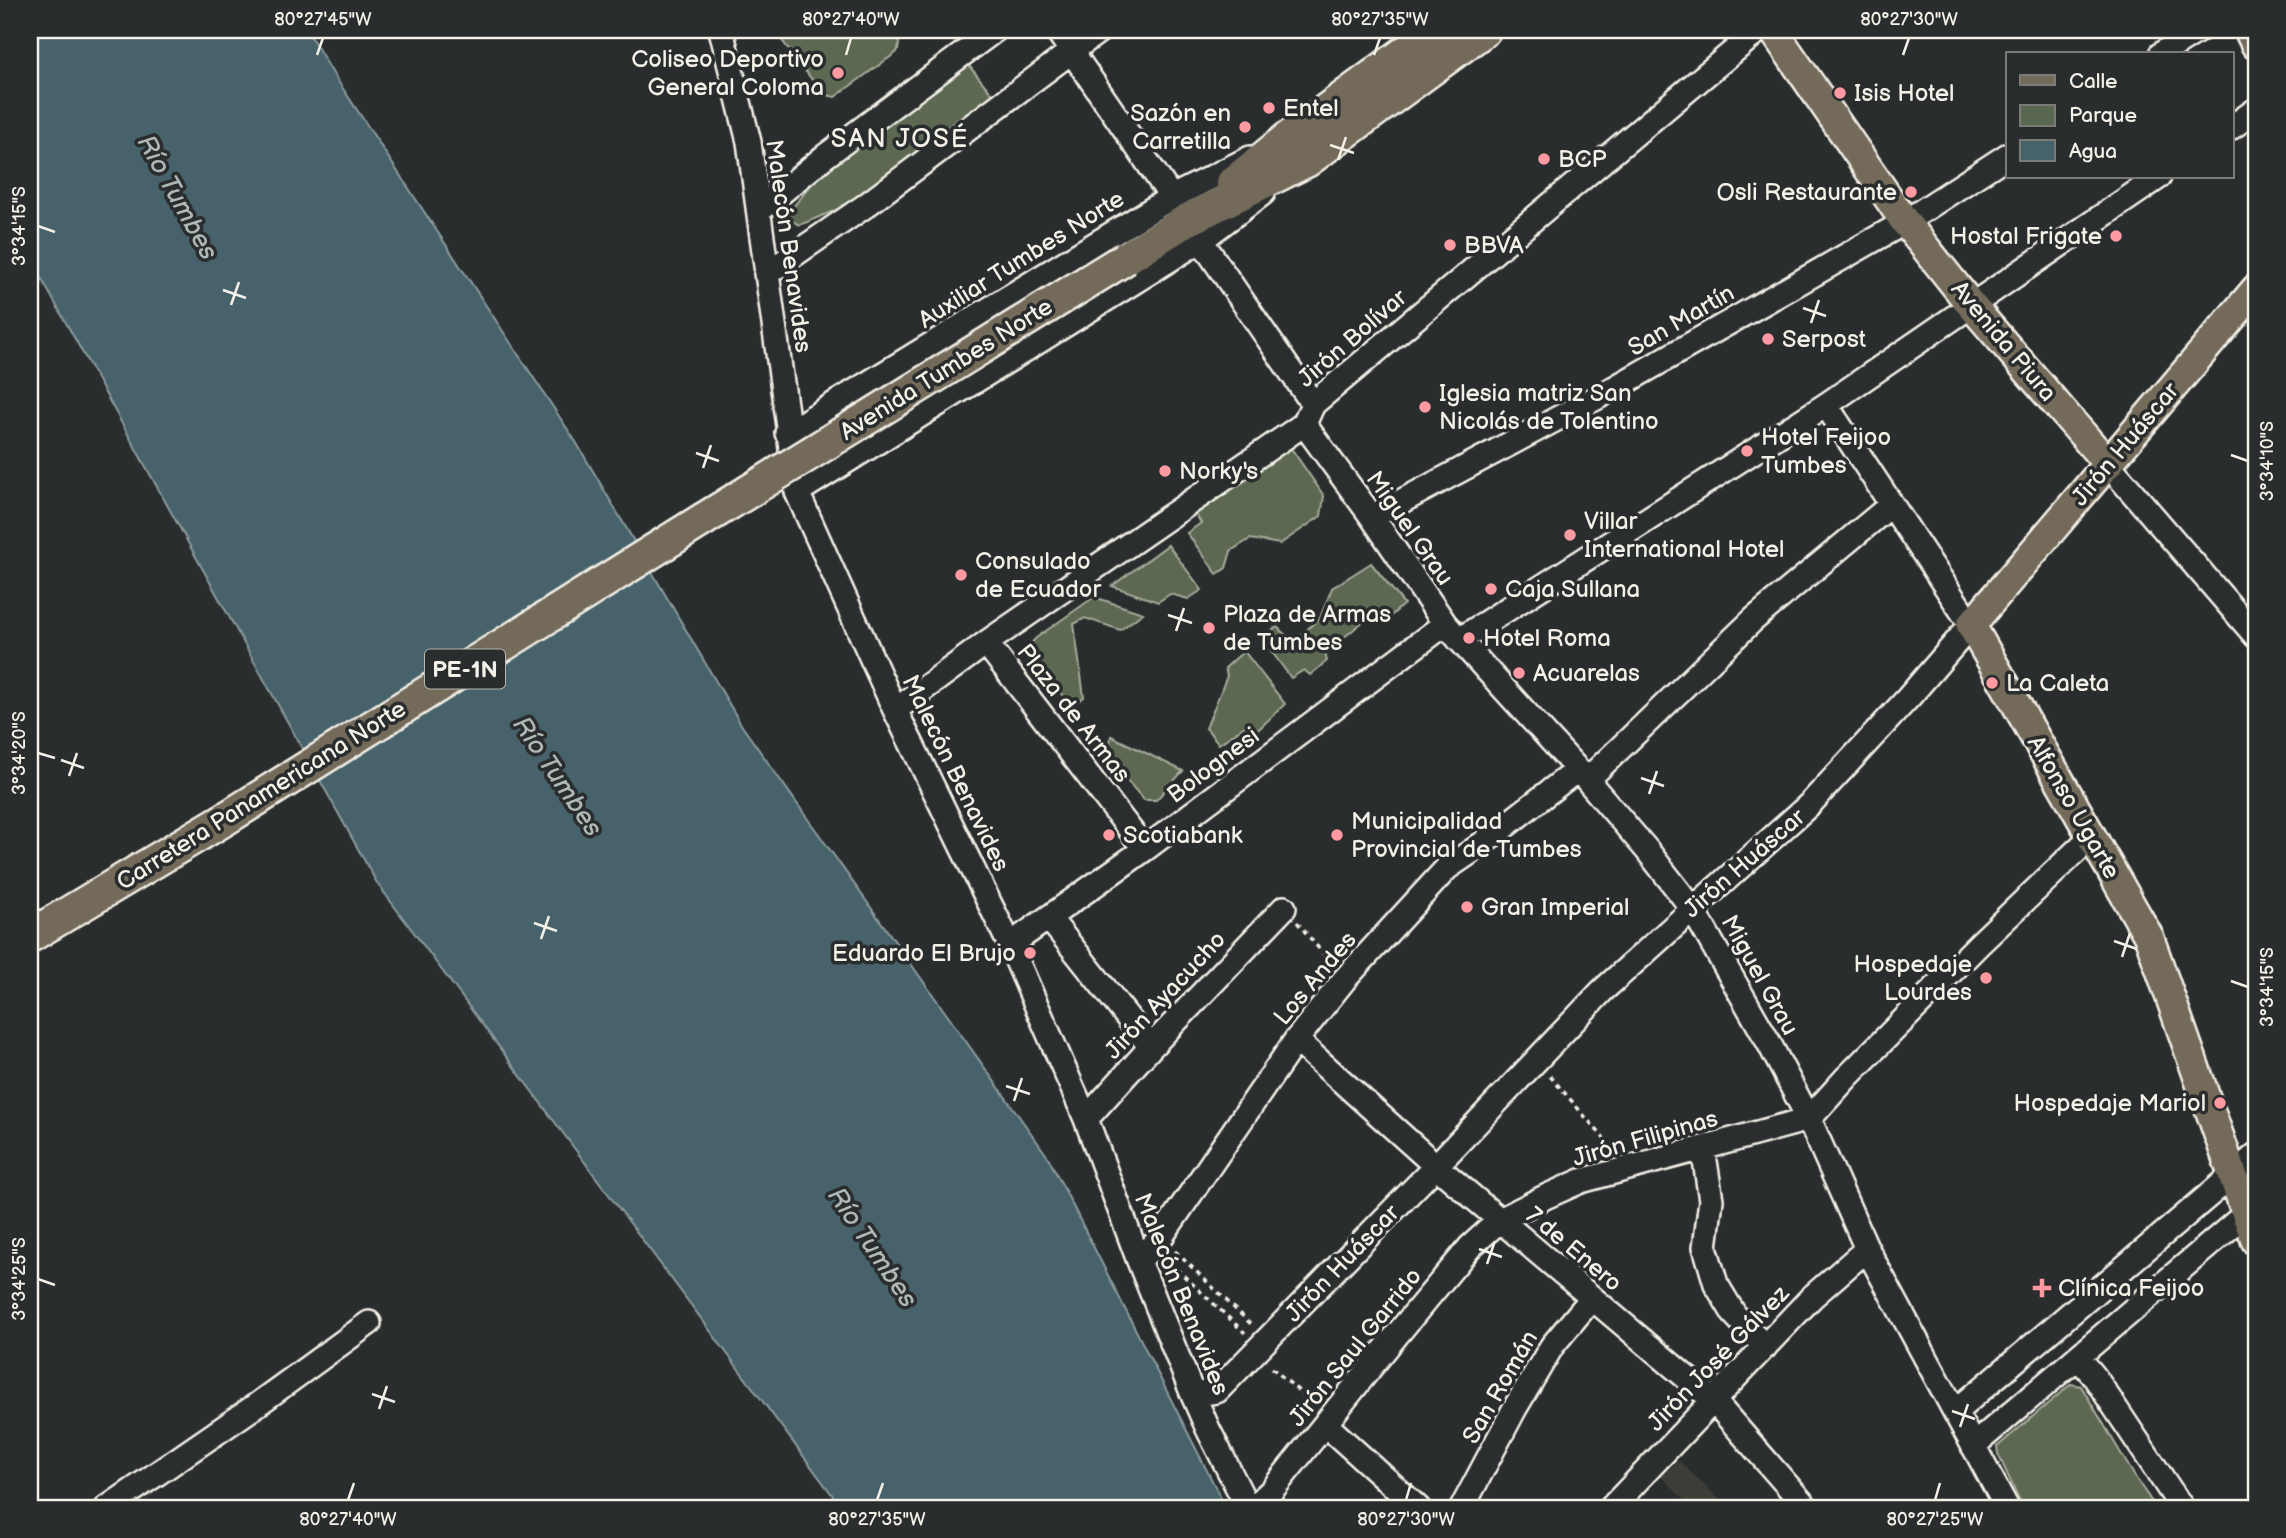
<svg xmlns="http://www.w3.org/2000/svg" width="2286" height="1538" viewBox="0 0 2286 1538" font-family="'Balsamiq Sans',sans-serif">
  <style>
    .built { fill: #3c3c38 }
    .green { fill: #5b6851; stroke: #a8ac9c; stroke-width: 2 }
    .water { fill: #46626b; stroke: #8c9b9d; stroke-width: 2 }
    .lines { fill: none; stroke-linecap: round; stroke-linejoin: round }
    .minor-casing { stroke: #f4f1e8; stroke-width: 28 }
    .major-casing { stroke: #f4f1e8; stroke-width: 33 }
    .highway-casing { stroke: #f4f1e8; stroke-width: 37 }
    .path { stroke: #f4f1e8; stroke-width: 3.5; stroke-dasharray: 5 5; stroke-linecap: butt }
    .minor { stroke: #2a2d2e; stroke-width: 23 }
    .major { stroke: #736b5a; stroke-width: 28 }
    .highway { stroke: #736b5a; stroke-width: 32 }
    .highway-bridge-casing { stroke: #f4f1e8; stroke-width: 37; stroke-linecap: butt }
    .highway-bridge { stroke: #736b5a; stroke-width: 32 }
    .ticks { fill: none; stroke: #f4f1e8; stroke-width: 2.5 }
    .poi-dot { fill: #ff9aa2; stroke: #2a2d2e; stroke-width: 2.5 }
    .labels { text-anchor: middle; stroke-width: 7; stroke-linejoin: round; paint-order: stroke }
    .shield { fill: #2a2d2e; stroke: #b7b6b0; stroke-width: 2 }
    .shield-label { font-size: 23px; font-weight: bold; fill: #f4f1e8 }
    .poi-label { font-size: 24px; fill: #f4f1e8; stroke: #2a2d2e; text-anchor: start }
    .street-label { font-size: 24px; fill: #f4f1e8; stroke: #2a2d2e }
    .neighbourhood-label { font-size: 26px; letter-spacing: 2px; fill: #f4f1e8; stroke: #2a2d2e }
    .water-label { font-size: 26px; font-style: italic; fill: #aeb8b6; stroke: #2a2d2e }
    .neatline { fill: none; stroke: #f4f1e8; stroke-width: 2.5 }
    .ticks-label { font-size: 18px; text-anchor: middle; fill: #f4f1e8 }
  </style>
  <rect width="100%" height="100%" fill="#2a2d2e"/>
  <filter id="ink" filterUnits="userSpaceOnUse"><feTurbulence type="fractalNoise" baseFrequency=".0143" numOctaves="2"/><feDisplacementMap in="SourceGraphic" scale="14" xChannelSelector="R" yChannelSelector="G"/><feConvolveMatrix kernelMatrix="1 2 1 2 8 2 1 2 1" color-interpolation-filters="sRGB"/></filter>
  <g filter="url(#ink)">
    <!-- built -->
    <path class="built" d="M1679 1461 1714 1494 1729 1508H1692L1661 1476Z"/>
    <!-- green -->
    <path class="green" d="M774 30H894C899 37 901 43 897 52L835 97 823 94Z
      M966 62 993 95 853 203 800 225 793 222 789 215 793 207 828 164Z
      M1289 448 1293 451 1324 496 1321 516 1280 544 1250 539 1231 551 1226 568 1217 574 1187 533 1201 523 1193 510Z
      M1168 545 1202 590 1188 599 1170 594 1158 602 1112 586Z
      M1371 563 1404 604 1392 615 1376 611 1325 653 1327 661 1310 675 1304 670 1291 678 1261 637 1277 627 1293 642 1320 618 1332 588Z
      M1094 597 1143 613 1120 630 1085 618 1074 624 1084 697 1071 706 1025 650 1036 638Z
      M1244 651 1285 704 1259 729 1245 726 1219 744 1206 728 1227 676 1225 668Z
      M1111 736 1183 771 1156 800H1144L1108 759Z
      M2071 1384 2081 1386 2135 1477 2156 1508H2023L1998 1454 1997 1447Z"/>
    <!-- water -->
    <path class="water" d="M30 30H307L332 72 576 442 742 726 1048 1157 1226 1508H842L377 883 30 258Z"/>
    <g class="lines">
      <defs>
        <path id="minor" d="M721 30 749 142 797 492 895 710 1010 945 1086 1119 1139 1261 1193 1395 1208 1429 1248 1508
          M1057 30 1313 404
          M2161 54 2199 30
          M2232 127 2256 110
          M759 211 824 157 995 30
          M766 274 865 206 1100 30
          M1304 424 1372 517 1445 624 1587 780 1647 850 1692 908 1769 1043 1809 1119 1867 1249 2007 1508
          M787 433 1172 197 1250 158
          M2108 464 2256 636
          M797 492 1201 240 1263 193
          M1372 517 1611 390 1905 222 2008 155
          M1459 640 1826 405 2159 177
          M986 643 1145 849
          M895 710 986 643 1304 424 1313 404 1759 30
          M1587 780 1753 620 1891 505
          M1049 918 1151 1047
          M1010 945 1145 849 1445 624
          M1296 1040 1436 1166 1713 1400 1807 1508
          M1086 1119 1151 1047 1284 908
          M1703 1148 1711 1200 1705 1247 1716 1284 1734 1314 1765 1347
          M1139 1261 1161 1237 1296 1040 1344 980 1447 868 1478 847 1577 770
          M2078 1357 2094 1376 2182 1508
          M1193 1395 1217 1391 1436 1166 1602 991 1810 804 1908 698 1971 625 1826 405
          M1955 1412 2256 1155
          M1326 1425 1418 1508
          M1973 1446 2256 1205
          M107 1508 251 1409 369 1323
          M1253 1508 1272 1490 1395 1337 1470 1247 1500 1220 1545 1197 1581 1181 1809 1119 1847 1077 1980 943 2091 837
          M1462 1508 1515 1408 1552 1346 1592 1298
          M1611 1508 1812 1297 1867 1249"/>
        <path id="major" d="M1773 30 1905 222 1971 305 2108 464
          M2250 30V33L2256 45
          M2256 289 1971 625 2149 937 2256 1241"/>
        <path id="highway" d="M1233 183 1287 139 1436 30
          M1126 258 1187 220 1306 161 1484 30
          M30 936 225 819 704 519"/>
      </defs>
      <!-- minor casing -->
      <use href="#minor" class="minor-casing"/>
      <!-- major casing -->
      <use href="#major" class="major-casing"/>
      <!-- highway casing -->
      <use href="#highway" class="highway-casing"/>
      <!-- path -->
      <path class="path" d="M1297 922 1330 962
        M1550 1076 1614 1150
        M1175 1251 1253 1326
        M1169 1262 1245 1333
        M1272 1368 1314 1404"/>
      <!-- minor -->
      <use href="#minor" class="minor"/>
      <!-- major -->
      <use href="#major" class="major"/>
      <!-- highway -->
      <use href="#highway" class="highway"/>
      <defs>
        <path id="highway-bridge" d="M704 519 1126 258"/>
      </defs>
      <!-- highway-bridge casing -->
      <use href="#highway-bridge" class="highway-bridge-casing"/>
      <!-- highway-bridge -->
      <use href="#highway-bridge" class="highway-bridge"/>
    </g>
  </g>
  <!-- ticks -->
  <path class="ticks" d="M317 55 323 38M846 55 851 38M1374 55 1380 38M1903 55 1909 38M1330 145 1354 153M1338 160 1346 137M38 226 55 232M223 290 246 298M231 305 239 282M1803 308 1826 316M1811 323 1819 300M696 453 719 461M2231 455 2248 461M703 468 711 445M1168 615 1192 623M1176 631 1184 608M38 753 55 758M61 760 84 768M69 776 77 753M1641 778 1664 786M1649 794 1657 771M534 923 557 931M541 939 549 916M2114 941 2137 949M2122 957 2130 933M2231 981 2248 987M1006 1086 1030 1094M1014 1101 1022 1078M1479 1249 1502 1257M1487 1264 1495 1241M38 1279 55 1285M372 1394 395 1402M379 1409 387 1386M1952 1411 1975 1419M1960 1427 1968 1404M348 1500 354 1483M877 1500 883 1483M1406 1500 1411 1483M1935 1500 1940 1483"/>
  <!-- markers -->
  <g class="poi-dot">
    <circle cx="838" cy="73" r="7"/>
    <circle cx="1840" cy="93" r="7"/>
    <circle cx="1269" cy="108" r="7"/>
    <circle cx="1245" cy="127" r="7"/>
    <circle cx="1544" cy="159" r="7"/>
    <circle cx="1911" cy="192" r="7"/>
    <circle cx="2116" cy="236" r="7"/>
    <circle cx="1450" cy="245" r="7"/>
    <circle cx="1768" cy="339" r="7"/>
    <circle cx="1425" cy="407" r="7"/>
    <circle cx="1747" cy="451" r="7"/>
    <circle cx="1165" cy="471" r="7"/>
    <circle cx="1570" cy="535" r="7"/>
    <circle cx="961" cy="575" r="7"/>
    <circle cx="1491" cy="589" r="7"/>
    <circle cx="1209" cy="628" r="7"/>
    <circle cx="1469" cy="638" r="7"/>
    <circle cx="1519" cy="673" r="7"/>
    <circle cx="1992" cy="683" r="7"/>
    <circle cx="1109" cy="835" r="7"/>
    <circle cx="1337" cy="835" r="7"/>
    <circle cx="1467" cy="907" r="7"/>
    <circle cx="1030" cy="953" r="7"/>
    <circle cx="1986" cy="978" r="7"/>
    <circle cx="2220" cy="1103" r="7"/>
    <path d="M2038.5 1277.5h7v7h7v7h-7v7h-7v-7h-7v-7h7z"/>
  </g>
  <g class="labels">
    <!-- shield labels -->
    <rect class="shield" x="425" y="649.5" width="80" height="39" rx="5"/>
    <g class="shield-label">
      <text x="465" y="677">PE-1N</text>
    </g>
    <!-- poi labels -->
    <g class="poi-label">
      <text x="824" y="67" text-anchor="end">Coliseo Deportivo<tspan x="824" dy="28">General Coloma</tspan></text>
      <text x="1854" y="101">Isis Hotel</text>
      <text x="1283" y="116">Entel</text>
      <text x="1231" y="121" text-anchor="end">Sazón en<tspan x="1231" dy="28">Carretilla</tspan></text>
      <text x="1558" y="167">BCP</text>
      <text x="1897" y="200" text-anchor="end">Osli Restaurante</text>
      <text x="2102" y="244" text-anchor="end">Hostal Frigate</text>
      <text x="1464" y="253">BBVA</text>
      <text x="1782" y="347">Serpost</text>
      <text x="1439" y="401">Iglesia matriz San<tspan x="1439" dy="28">Nicolás de Tolentino</tspan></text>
      <text x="1761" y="445">Hotel Feijoo<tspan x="1761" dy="28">Tumbes</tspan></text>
      <text x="1179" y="479">Norky's</text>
      <text x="1584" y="529">Villar<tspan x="1584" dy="28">International Hotel</tspan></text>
      <text x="975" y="569">Consulado<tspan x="975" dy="28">de Ecuador</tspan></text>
      <text x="1505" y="597">Caja Sullana</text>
      <text x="1223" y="622">Plaza de Armas<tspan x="1223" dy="28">de Tumbes</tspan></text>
      <text x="1483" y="646">Hotel Roma</text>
      <text x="1533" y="681">Acuarelas</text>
      <text x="2006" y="691">La Caleta</text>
      <text x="1351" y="829">Municipalidad<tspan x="1351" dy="28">Provincial de Tumbes</tspan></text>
      <text x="1123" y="843">Scotiabank</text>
      <text x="1481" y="915">Gran Imperial</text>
      <text x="1016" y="961" text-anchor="end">Eduardo El Brujo</text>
      <text x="1972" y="972" text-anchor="end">Hospedaje<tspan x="1972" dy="28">Lourdes</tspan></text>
      <text x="2206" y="1111" text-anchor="end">Hospedaje Mariol</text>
      <text x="2058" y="1296">Clínica Feijoo</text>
    </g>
    <!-- street labels -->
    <g class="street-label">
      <text transform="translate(789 246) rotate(82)" y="8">Malecón Benavides</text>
      <text transform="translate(1021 259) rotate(-32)" y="8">Auxiliar Tumbes Norte</text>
      <text transform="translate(1681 320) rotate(-30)" y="8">San Martín</text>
      <text transform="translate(1352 338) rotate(-41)" y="8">Jirón Bolívar</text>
      <text transform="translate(2004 341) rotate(50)" y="8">Avenida Piura</text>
      <text transform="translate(946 369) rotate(-32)" y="8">Avenida Tumbes Norte</text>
      <text transform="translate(2125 444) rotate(-50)" y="8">Jirón Huáscar</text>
      <text transform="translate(1410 528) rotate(55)" y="8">Miguel Grau</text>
      <text transform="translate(1074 713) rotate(52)" y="8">Plaza de Armas</text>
      <text transform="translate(1213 765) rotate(-37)" y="8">Bolognesi</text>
      <text transform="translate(956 773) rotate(64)" y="8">Malecón Benavides</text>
      <text transform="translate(261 795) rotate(-32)" y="8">Carretera Panamericana Norte</text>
      <text transform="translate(2074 807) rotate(60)" y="8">Alfonso Ugarte</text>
      <text transform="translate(1744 863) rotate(-41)" y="8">Jirón Huáscar</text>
      <text transform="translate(1760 975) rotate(61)" y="8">Miguel Grau</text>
      <text transform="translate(1315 978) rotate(-50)" y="8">Los Andes</text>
      <text transform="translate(1165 995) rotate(-47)" y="8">Jirón Ayacucho</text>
      <text transform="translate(1645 1138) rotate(-16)" y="8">Jirón Filipinas</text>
      <text transform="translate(1574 1249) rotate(40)" y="8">7 de Enero</text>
      <text transform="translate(1342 1263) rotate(-46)" y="8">Jirón Huáscar</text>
      <text transform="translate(1182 1294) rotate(68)" y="8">Malecón Benavides</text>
      <text transform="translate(1355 1347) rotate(-51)" y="8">Jirón Saul Garrido</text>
      <text transform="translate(1718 1358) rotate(-46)" y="8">Jirón José Gálvez</text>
      <text transform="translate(1500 1387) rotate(-60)" y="8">San Román</text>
    </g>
    <!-- neighbourhood labels -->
    <g class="neighbourhood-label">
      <text x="900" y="147">SAN JOSÉ</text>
    </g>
    <!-- water labels -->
    <g class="water-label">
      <text transform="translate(178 197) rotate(61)" y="9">Río Tumbes</text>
      <text transform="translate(558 776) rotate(56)" y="9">Río Tumbes</text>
      <text transform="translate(873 1247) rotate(56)" y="9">Río Tumbes</text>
    </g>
  </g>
  <!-- margin -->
  <rect width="2286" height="1538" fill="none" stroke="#2a2d2e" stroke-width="77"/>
  <!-- legend -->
  <rect x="2006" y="52" width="228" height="126" fill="#2a2d2e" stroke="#7b7b78" stroke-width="2"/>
  <rect x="2020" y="75" width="35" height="10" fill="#736b5a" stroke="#7b7b78" stroke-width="2"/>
  <text x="2069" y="88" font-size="21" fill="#f4f1e8">Calle</text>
  <rect x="2020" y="105" width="35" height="21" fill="#5b6851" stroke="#7b7b78" stroke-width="2"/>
  <text x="2069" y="122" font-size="21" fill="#f4f1e8">Parque</text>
  <rect x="2020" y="140" width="35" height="21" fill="#46626b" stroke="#7b7b78" stroke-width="2"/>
  <text x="2069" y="158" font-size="21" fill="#f4f1e8">Agua</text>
  <rect x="38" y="38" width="2210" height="1462" class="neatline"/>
  <g class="ticks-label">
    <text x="323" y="25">80°27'45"W</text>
    <text x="851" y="25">80°27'40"W</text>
    <text x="1380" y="25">80°27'35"W</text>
    <text x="1909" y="25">80°27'30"W</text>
    <text transform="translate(19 226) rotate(-90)" y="6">3°34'15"S</text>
    <text transform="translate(2267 461) rotate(-90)" y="6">3°34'10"S</text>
    <text transform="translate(19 753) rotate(-90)" y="6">3°34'20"S</text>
    <text transform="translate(2267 987) rotate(-90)" y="6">3°34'15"S</text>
    <text transform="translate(19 1279) rotate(-90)" y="6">3°34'25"S</text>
    <text x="348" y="1525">80°27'40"W</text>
    <text x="877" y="1525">80°27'35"W</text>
    <text x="1406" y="1525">80°27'30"W</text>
    <text x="1935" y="1525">80°27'25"W</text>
  </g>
</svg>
